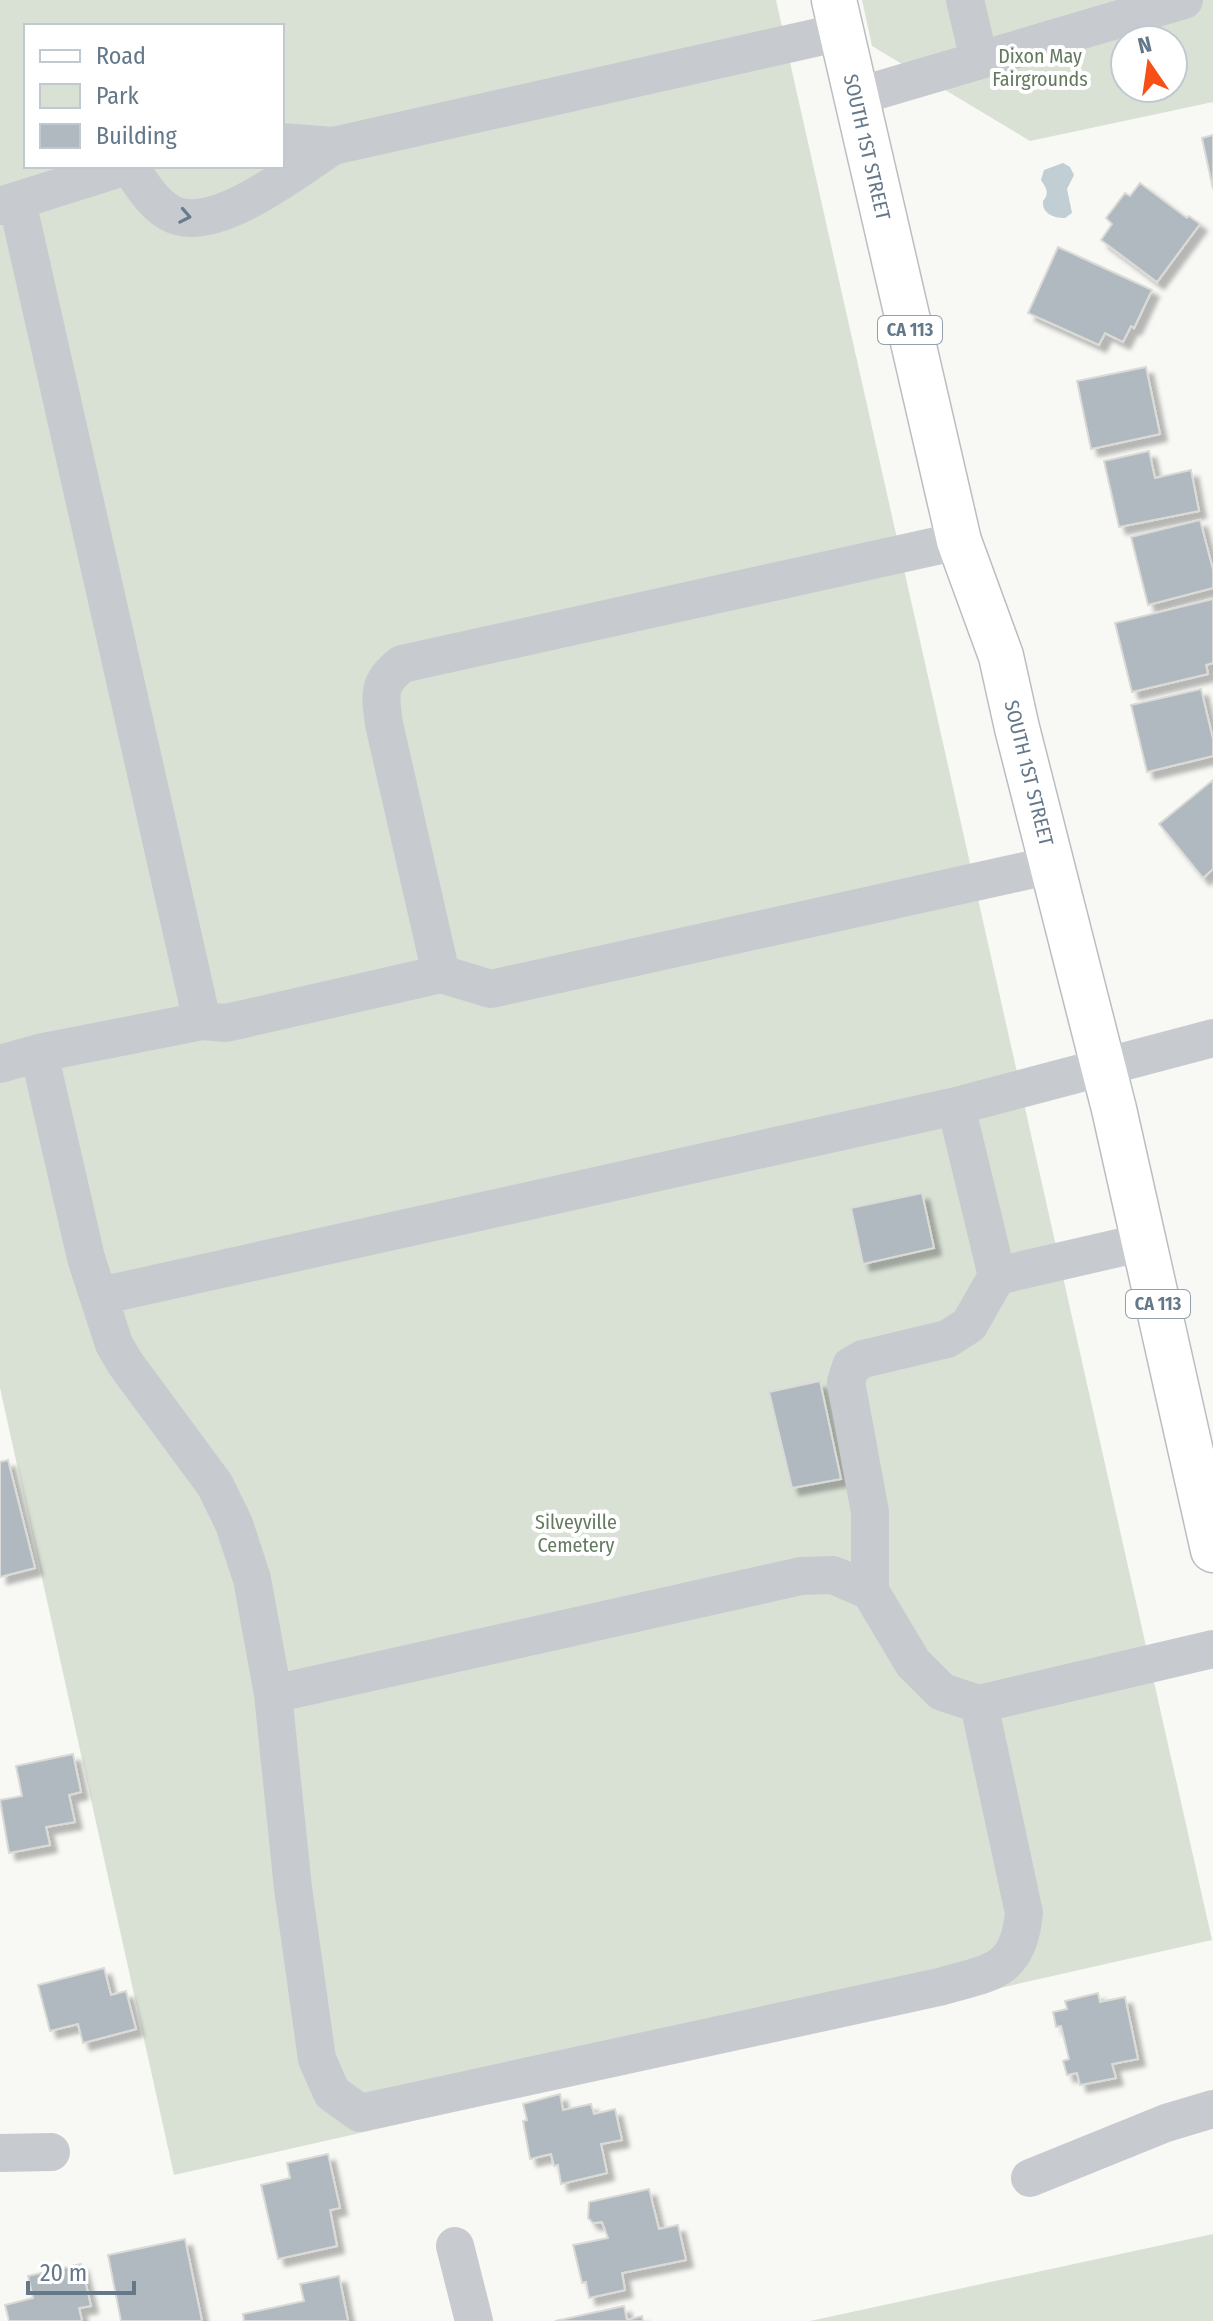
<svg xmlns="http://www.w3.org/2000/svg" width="1213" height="2321" viewBox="0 0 1213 2321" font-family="'Fira Sans Condensed',sans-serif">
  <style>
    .green { fill: #d9e1d5; fill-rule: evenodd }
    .water { fill: #c1ced3 }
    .building { fill: #b0b9bf; stroke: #dadad7; stroke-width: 2; filter: url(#shadow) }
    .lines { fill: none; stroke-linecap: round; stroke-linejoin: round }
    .major-casing { stroke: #babec2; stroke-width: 47 }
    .minor { stroke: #c7cbcf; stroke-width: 38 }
    .major { stroke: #fff; stroke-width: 44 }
    .oneway { stroke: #697c8c }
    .labels { text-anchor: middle; stroke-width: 8; stroke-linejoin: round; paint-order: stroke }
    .shield { fill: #fff; stroke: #92a0ac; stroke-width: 2 }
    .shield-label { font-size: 18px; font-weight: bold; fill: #647889 }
    .park-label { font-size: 20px; fill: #647a5f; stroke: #fff }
    .street-label { font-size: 20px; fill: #647889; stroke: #fff }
  </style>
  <defs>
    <filter id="shadow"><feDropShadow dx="7" dy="7" stdDeviation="2" flood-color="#0004"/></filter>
  </defs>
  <rect width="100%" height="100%" fill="#f8f8f5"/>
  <!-- green -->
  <path class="green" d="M0 0H776L1212 1940 174 2175 0 1388ZM26 26H282V166H26Z
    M862 0H1213V102L1030 141 872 46ZM1125 40H1173V88H1125Z
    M1213 2234V2321H810Z"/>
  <!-- water -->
  <path class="water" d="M1063 163 1070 167 1074 175 1067 189 1072 213 1065 218C1054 218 1042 214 1043 201 1050 193 1046 188 1041 180L1044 170Z"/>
  <!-- building -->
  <path class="building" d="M1213 135V189L1202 138Z
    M1140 183 1187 218 1189 216 1200 224 1157 282 1101 240 1112 224 1106 218 1125 193 1130 196Z
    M1058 247 1152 290 1134 328 1131 326 1123 342 1105 333 1099 345 1028 313Z
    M1146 367 1160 434 1091 449 1077 381Z
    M1149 451 1155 478 1191 470 1199 511 1119 527 1104 461Z
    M1200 520 1213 570V588L1148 605 1131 537Z
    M1213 599V663L1206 665 1208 674 1132 692 1115 623Z
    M1201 689 1213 739V756L1147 772 1131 705Z
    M1213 780V869L1203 878 1159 824Z
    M922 1193 934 1248 863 1264 851 1208Z
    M820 1381 841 1479 792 1488 769 1392Z
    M8 1460 35 1568 0 1577V1462Z
    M73 1754 81 1792 69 1795 75 1822 46 1827 50 1845 9 1853 0 1800 22 1796 16 1766Z
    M104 1968 111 1995 126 1991 136 2029 83 2043 78 2024 50 2031 38 1985Z
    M1098 1993 1100 2002 1125 1997 1138 2059 1112 2064 1116 2078 1080 2085 1077 2073 1067 2075 1063 2061 1069 2059 1061 2026 1056 2027 1053 2012 1067 2009 1065 2001Z
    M560 2094 563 2110 591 2104 594 2114 615 2109 622 2140 601 2144 607 2173 561 2184 558 2165 554 2166 551 2154 530 2159 523 2121 527 2120 523 2104Z
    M328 2154 340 2208 330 2210 337 2246 278 2259 261 2185 290 2178 287 2163Z
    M649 2189 659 2229 678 2225 686 2260 622 2273 625 2290 589 2298 586 2282 582 2283 573 2245 608 2238 602 2222 593 2223 588 2218 589 2202Z
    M185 2239 202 2321H121L108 2255Z
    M81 2264 91 2306 79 2308 82 2321H9L5 2305 33 2298 28 2276Z
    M339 2276 348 2321H244L243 2314 304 2301 300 2284Z
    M624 2306 627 2320 642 2316 643 2321H555Z"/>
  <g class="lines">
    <defs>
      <path id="major" d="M834 0 959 541 1001 656 1017 728 1114 1109 1213 1550"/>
    </defs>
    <!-- major casing -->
    <use href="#major" class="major-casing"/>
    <!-- minor -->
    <path class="minor" d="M965 0 979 60
      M855 97 1184 0
      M333 146 841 32
      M129 166C141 183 152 203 170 213 213 237 297 169 333 146L282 142
      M17 201 202 1021
      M0 206 127 166
      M441 974 384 724C380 695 377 683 402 664L959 541
      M39 1053 86 1258 114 1344 125 1363 215 1485 234 1524 252 1579 273 1694 293 1888 317 2059 332 2093 360 2113 939 1987C990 1972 1018 1974 1024 1913L979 1704
      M0 1064 39 1053 202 1021 226 1023 441 974 491 989 1052 865
      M997 1276 1144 1242
      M100 1296 956 1106 1213 1038
      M870 1591V1512L846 1382 851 1366 863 1359 947 1339 969 1325 997 1276 956 1106
      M273 1694 801 1576 833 1575 870 1591 913 1663 942 1692 979 1704 1213 1649
      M0 2153 51 2152
      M1030 2178 1166 2123 1213 2109
      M455 2246 474 2321"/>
    <!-- major -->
    <use href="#major" class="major"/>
  </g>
  <!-- one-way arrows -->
  <defs><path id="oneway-chevron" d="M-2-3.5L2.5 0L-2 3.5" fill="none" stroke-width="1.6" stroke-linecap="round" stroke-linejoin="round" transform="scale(2)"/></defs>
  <use class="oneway" href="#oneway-chevron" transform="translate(185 216) rotate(11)"/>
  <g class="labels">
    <!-- shield labels -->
    <g class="shield">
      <rect x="878" y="316" width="64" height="28" rx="6"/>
      <rect x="1126" y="1290" width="64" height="28" rx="6"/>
    </g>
    <g class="shield-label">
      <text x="910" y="336">CA 113</text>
      <text x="1158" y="1310">CA 113</text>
    </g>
    <!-- park labels -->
    <g class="park-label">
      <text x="1040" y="63">Dixon May<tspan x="1040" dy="23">Fairgrounds</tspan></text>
      <text x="576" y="1529">Silveyville<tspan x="576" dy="23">Cemetery</tspan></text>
    </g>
    <!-- street labels -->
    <g class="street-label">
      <text transform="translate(867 147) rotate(77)" y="7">SOUTH 1ST STREET</text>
      <text transform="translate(1029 773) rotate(76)" y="7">SOUTH 1ST STREET</text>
    </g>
  </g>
  <!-- legend -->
  <rect x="24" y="24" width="260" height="144" fill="#ffffff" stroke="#c1c9d0" stroke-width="2"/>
  <rect x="40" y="50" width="40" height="12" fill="#ffffff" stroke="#c1c9d0" stroke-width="2"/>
  <text x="96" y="64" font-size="24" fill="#647889">Road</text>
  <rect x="40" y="84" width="40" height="24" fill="#d9e1d5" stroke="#c1c9d0" stroke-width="2"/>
  <text x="96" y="104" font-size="24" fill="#647889">Park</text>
  <rect x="40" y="124" width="40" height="24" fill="#b0b9bf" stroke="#c1c9d0" stroke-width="2"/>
  <text x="96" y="144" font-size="24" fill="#647889">Building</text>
  <!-- north arrow -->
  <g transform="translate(1149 64) rotate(347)"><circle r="38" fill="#ffffff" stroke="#c1c9d0" stroke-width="2"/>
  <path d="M0-6L14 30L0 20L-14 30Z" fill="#f65017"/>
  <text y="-12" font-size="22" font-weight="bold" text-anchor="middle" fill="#647889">N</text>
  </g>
  <!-- scale -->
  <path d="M28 2281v12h106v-12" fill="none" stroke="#647889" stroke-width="4"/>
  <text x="40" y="2281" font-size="24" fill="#647889" stroke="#ffffff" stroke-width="6" paint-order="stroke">20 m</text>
</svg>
